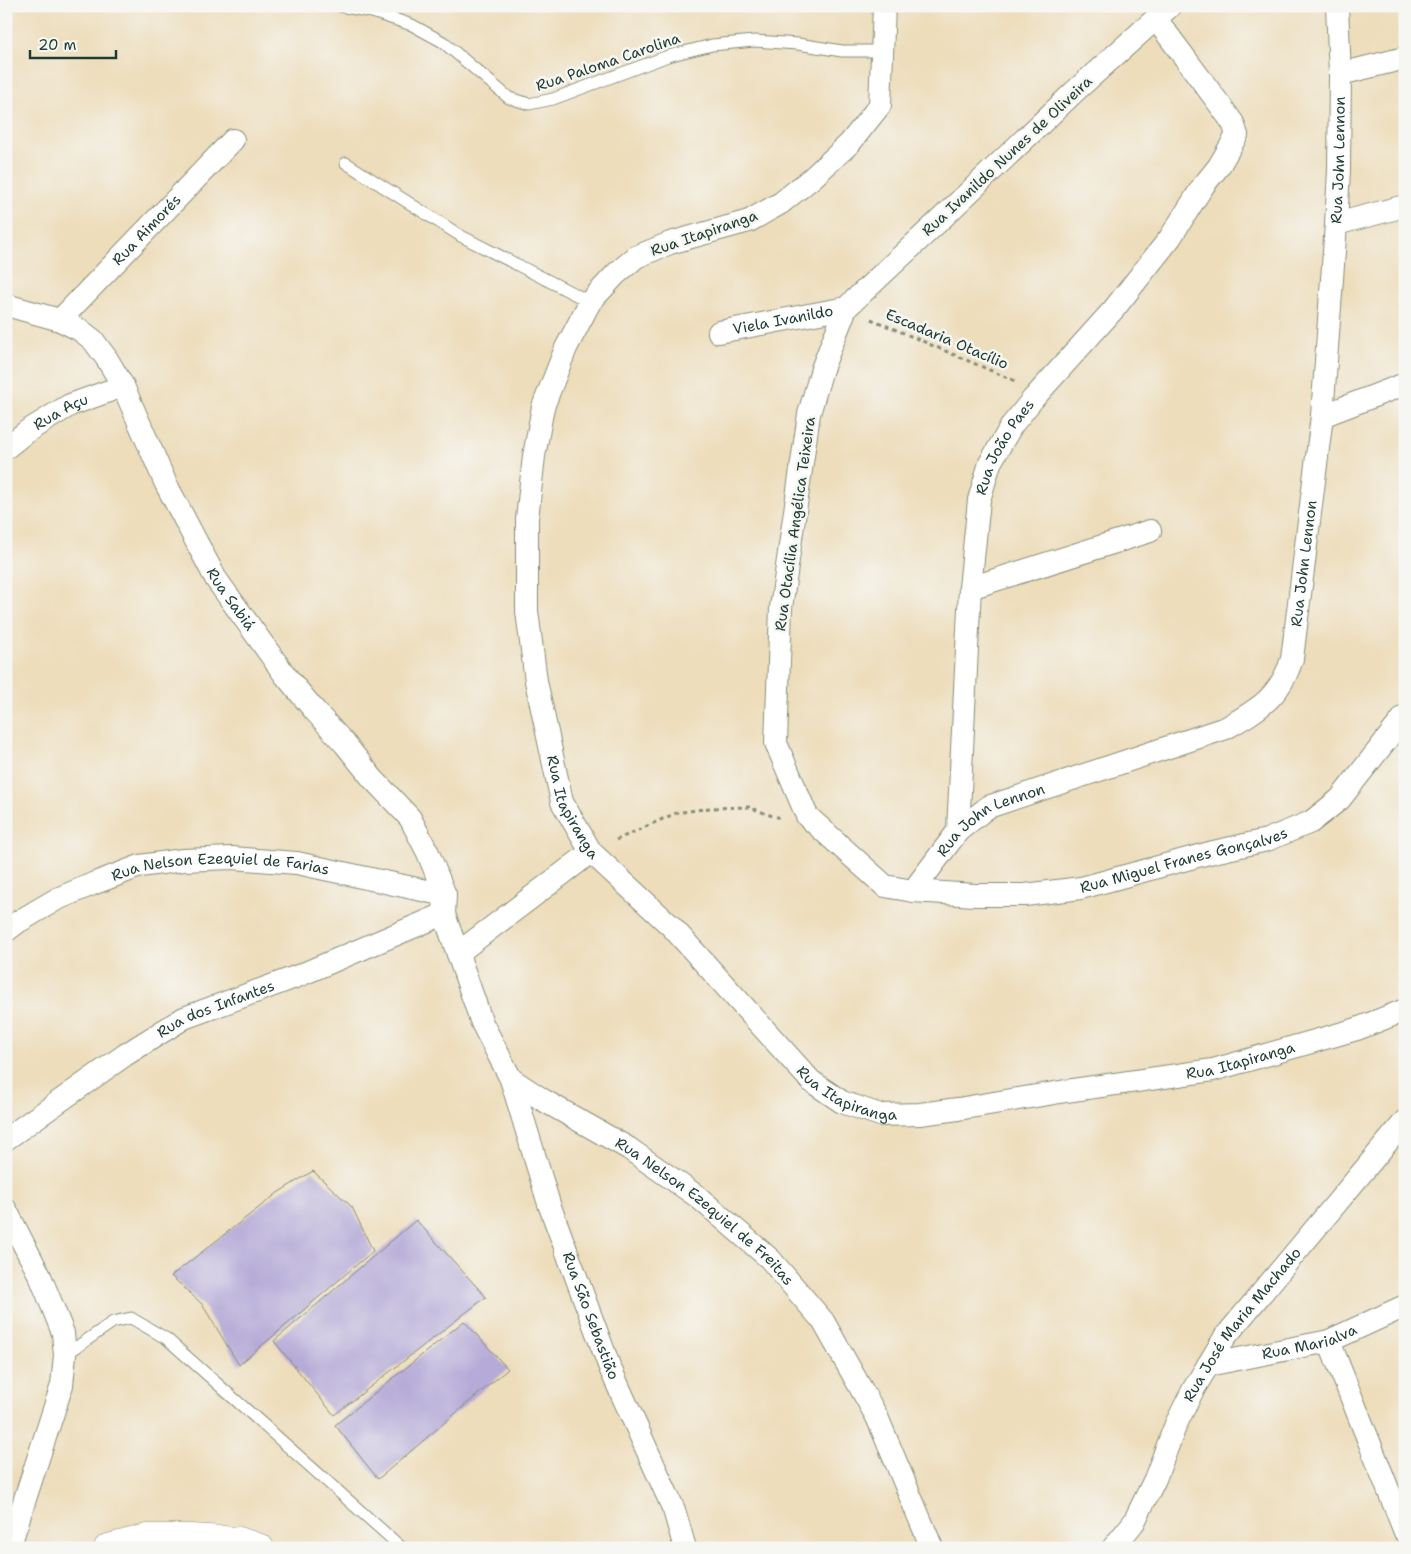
<svg xmlns="http://www.w3.org/2000/svg" width="1411" height="1554" viewBox="0 0 1411 1554" font-family="'Shantell Sans',sans-serif">
  <style>
    .building { fill: #b6abd8 }
    .lines { fill: none; stroke-linecap: round; stroke-linejoin: round }
    .lane-casing { stroke: #868d78; stroke-width: 13 }
    .street-casing { stroke: #868d78; stroke-width: 24 }
    .primary-casing { stroke: #868d78; stroke-width: 29 }
    .path { stroke: #868d78; stroke-width: 3; stroke-dasharray: 4 4; stroke-linecap: butt }
    .lane { stroke: #fff; stroke-width: 11 }
    .street { stroke: #fff; stroke-width: 22 }
    .primary { stroke: #fff; stroke-width: 28 }
    .labels { text-anchor: middle; stroke-width: 5; stroke-linejoin: round; paint-order: stroke }
    .street-label { font-size: 15px; fill: #1f3d34; stroke: #f6f6f2 }
  </style>
  <rect width="100%" height="100%" fill="#f6f6f2"/>
  <filter id="ink" filterUnits="userSpaceOnUse"><feTurbulence type="fractalNoise" baseFrequency=".02" numOctaves="2"/><feDisplacementMap in="SourceGraphic" scale="10" xChannelSelector="R" yChannelSelector="G"/><feConvolveMatrix kernelMatrix="1 2 1 2 8 2 1 2 1" color-interpolation-filters="sRGB"/></filter>
  <filter id="wash" filterUnits="userSpaceOnUse"><feTurbulence type="fractalNoise" baseFrequency=".0096" numOctaves="4" result="noise"/><feDisplacementMap in="SourceGraphic" scale="20" xChannelSelector="R" yChannelSelector="G"/><feGaussianBlur stdDeviation="1.12" result="paint"/><feColorMatrix in="noise" values="0 0 0 0 0 0 0 0 0 0 0 0 0 0 0 0 0 1.4 0 .05"/><feComposite in="paint" operator="in"/></filter>
  <g filter="url(#wash)">
    <rect width="100%" height="100%" fill="#edddbb"/>
    <g id="blocks">
      <!-- building -->
      <path class="building" d="M313 1171 352 1207 373 1251 239 1365 202 1304 171 1276 279 1192Z
        M416 1220 486 1297 334 1415 274 1341Z
        M464 1321 508 1369 378 1479 335 1425Z"/>
    </g>
  </g>
  <g filter="url(#ink)">
    <use href="#blocks" fill-opacity="0" stroke="#868d78" stroke-width="1"/>
    <g class="lines">
      <defs>
        <path id="lane" d="M340 6 372 12 412 25 443 42 509 98 529 104 553 99 668 56 712 45 754 41 798 44 842 51H882
          M346 163 461 236 590 302
          M65 1355 113 1322 131 1318 167 1339 402 1548"/>
        <g id="street">
          <path id="s1" d="M884 6 880 105 850 143 812 178 781 203 749 221 670 243 636 257 616 274 590 302 566 348 543 407 534 456 527 519V611L536 681 562 802 591 852 672 927 811 1081 842 1102 880 1115 920 1114 958 1109 1066 1091 1213 1070 1357 1029 1405 1010"/>
          <path id="s2" d="M1170 6 1074 92 941 219 846 308 822 369 809 414 781 608 776 743 807 816 885 886 913 891 975 895H1025L1081 888 1209 853 1267 840 1311 822 1340 799 1405 716"/>
          <path d="M1340 74 1405 58"/>
          <path d="M1336 224 1405 206"/>
          <path id="s3" d="M6 305 60 320 80 330 93 340 107 359 123 386 166 484 216 579 285 675 315 711 345 744 373 779 410 818 428 853 445 895 444 914 482 1023 511 1079 543 1100 628 1148 698 1197 770 1259 823 1321 877 1417 932 1548"/>
          <path id="s4" d="M60 320 233 140"/>
          <path id="s5" d="M719 332 846 308"/>
          <path d="M1322 416 1405 384"/>
          <path id="s6" d="M6 448 26 432 70 405 123 386"/>
          <path d="M970 588 1150 531"/>
          <path id="s7" d="M958 831 970 588 979 500 990 463 1012 425 1033 399 1114 309 1170 238 1203 186 1219 166 1237 135 1233 123 1220 105 1156 19"/>
          <path id="s8" d="M913 891 958 831 988 807 1226 728C1259 709 1280 697 1292 659L1322 416 1336 224 1339 170 1340 74 1337 6"/>
          <path id="s9" d="M6 931 18 922 57 899 95 883 140 866 183 860 232 858 297 863 445 895"/>
          <path d="M458 953 591 852"/>
          <path id="s10" d="M511 1079 549 1204 610 1368 674 1510 685 1548"/>
          <path id="s11" d="M6 1139 125 1055 184 1018 298 976 444 914"/>
          <path d="M6 1210 40 1276 51 1303 63 1333 65 1355 62 1385 9 1548"/>
          <path d="M1329 1341 1405 1532"/>
          <path id="s12" d="M1208 1365 1329 1341 1405 1306"/>
          <path id="s13" d="M1113 1548 1134 1522 1155 1479 1176 1424 1193 1390 1225 1337 1405 1121"/>
        </g>
        <path id="primary" d="M108 1548 147 1538H191L239 1541 260 1548"/>
      </defs>
      <!-- lane casing -->
      <use href="#lane" class="lane-casing"/>
      <!-- street casing -->
      <use href="#street" class="street-casing"/>
      <!-- primary casing -->
      <use href="#primary" class="primary-casing"/>
      <!-- path -->
      <path class="path" d="M871 319 1015 381
        M616 840 676 813 710 808 749 807 775 817H779"/>
      <!-- lane -->
      <use href="#lane" class="lane"/>
      <!-- street -->
      <use href="#street" class="street"/>
      <!-- primary -->
      <use href="#primary" class="primary"/>
    </g>
  </g>
  <g class="labels">
    <!-- street labels -->
    <g class="street-label">
      <text transform="translate(608 62) rotate(-19)" y="5">Rua Paloma Carolina</text>
      <text transform="translate(1007 156) rotate(-43)" y="5">Rua Ivanildo Nunes de Oliveira</text>
      <text dy="5" stroke="none"><textPath href="#s8" startOffset="964">Rua John Lennon</textPath></text>
      <text dy="5" stroke="none"><textPath href="#s4" startOffset="125">Rua Aimorés</textPath></text>
      <text transform="translate(704 233) rotate(-19)" y="5">Rua Itapiranga</text>
      <text dy="5" stroke="none"><textPath href="#s5" startOffset="65">Viela Ivanildo</textPath></text>
      <text transform="translate(947 339) rotate(23)" y="5">Escadaria Otacílio</text>
      <text dy="5" stroke="none"><textPath href="#s6" startOffset="66">Rua Açu</textPath></text>
      <text dy="5" stroke="none"><textPath href="#s7" startOffset="391">Rua João Paes</textPath></text>
      <text transform="translate(795 524) rotate(-82)" y="5">Rua Otacília Angélica Teixeira</text>
      <text dy="5" stroke="none"><textPath href="#s8" startOffset="559">Rua John Lennon</textPath></text>
      <text dy="5" stroke="none"><textPath href="#s3" startOffset="389">Rua Sabiá</textPath></text>
      <text dy="5" stroke="none"><textPath href="#s1" startOffset="982">Rua Itapiranga</textPath></text>
      <text dy="5" stroke="none"><textPath href="#s8" startOffset="109">Rua John Lennon</textPath></text>
      <text dy="5" stroke="none"><textPath href="#s2" startOffset="1374">Rua Miguel Franes Gonçalves</textPath></text>
      <text dy="5" stroke="none"><textPath href="#s9" startOffset="230">Rua Nelson Ezequiel de Farias</textPath></text>
      <text dy="5" stroke="none"><textPath href="#s11" startOffset="248">Rua dos Infantes</textPath></text>
      <text dy="5" stroke="none"><textPath href="#s1" startOffset="1792">Rua Itapiranga</textPath></text>
      <text dy="5" stroke="none"><textPath href="#s1" startOffset="1388">Rua Itapiranga</textPath></text>
      <text dy="5" stroke="none"><textPath href="#s3" startOffset="1190">Rua Nelson Ezequiel de Freitas</textPath></text>
      <text dy="5" stroke="none"><textPath href="#s10" startOffset="250">Rua São Sebastião</textPath></text>
      <text dy="5" stroke="none"><textPath href="#s13" startOffset="260">Rua José Maria Machado</textPath></text>
      <text dy="5" stroke="none"><textPath href="#s12" startOffset="104">Rua Marialva</textPath></text>
    </g>
  </g>
  <!-- margin -->
  <rect width="1411" height="1554" fill="none" stroke="#f6f6f2" stroke-width="25"/>
  <!-- scale -->
  <path d="M30 50v8h86v-8" fill="none" stroke="#1f3d34" stroke-width="2.5"/>
  <text x="38" y="50" font-size="15" fill="#1f3d34" stroke="#f6f6f2" stroke-width="4" paint-order="stroke">20 m</text>
</svg>
